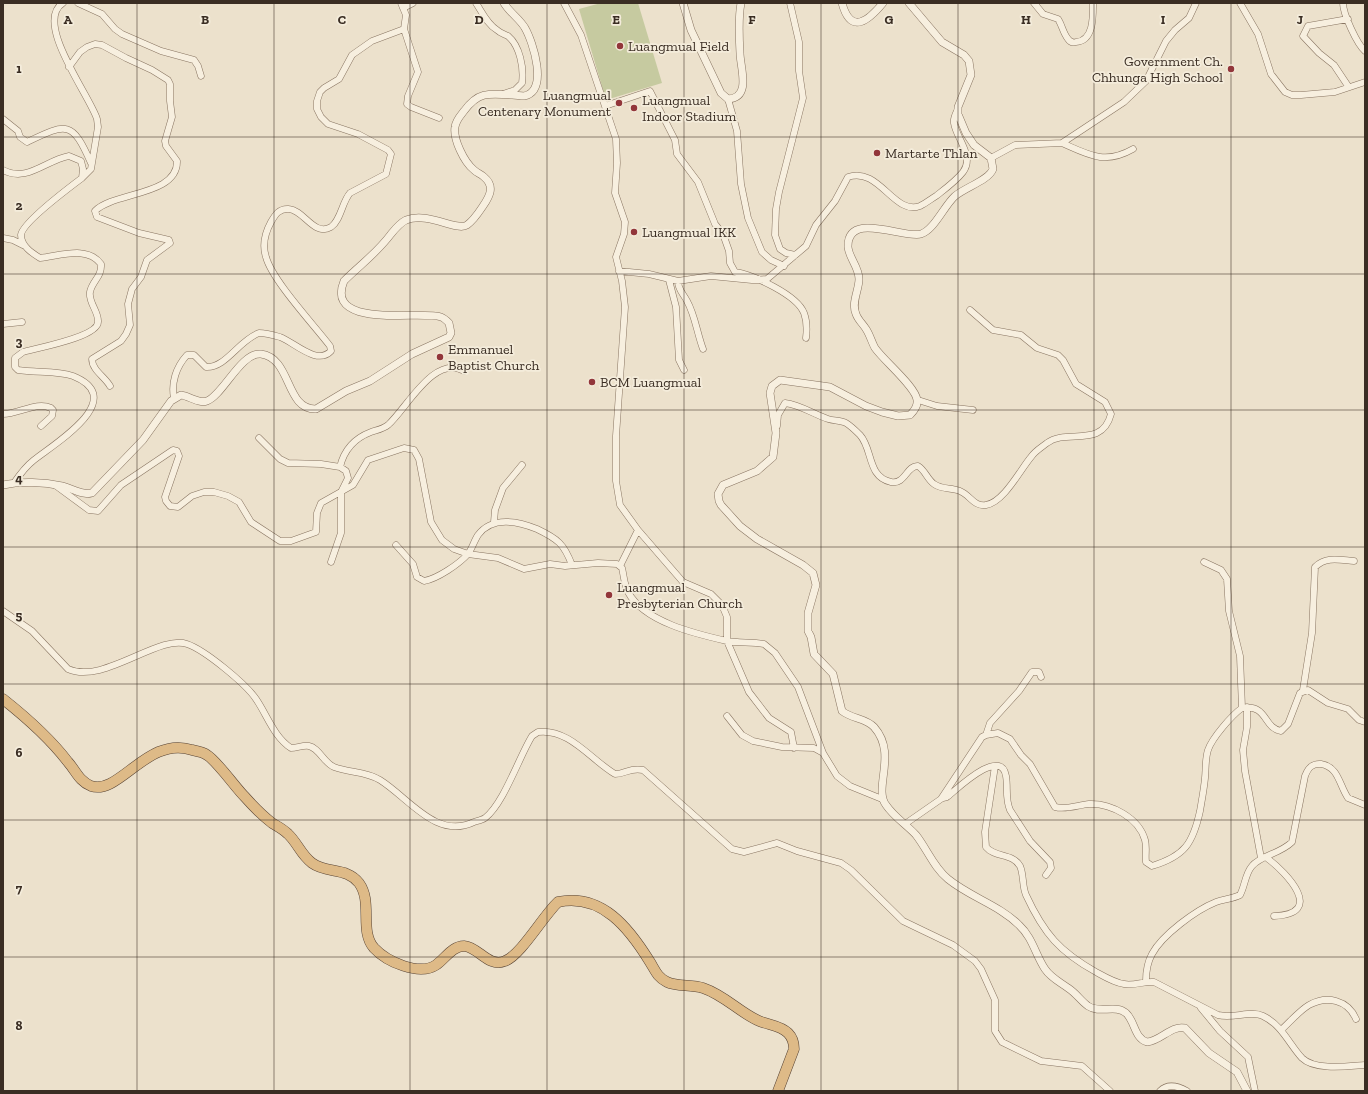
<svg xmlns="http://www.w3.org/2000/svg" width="1368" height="1094" viewBox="0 0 1368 1094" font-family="'Zilla Slab',serif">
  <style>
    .pitch { fill: #c6caa0 }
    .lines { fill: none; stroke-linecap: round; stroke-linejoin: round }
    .minor-casing { stroke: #887461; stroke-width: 7 }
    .tertiary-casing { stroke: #887461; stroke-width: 8 }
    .trunk-casing { stroke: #574334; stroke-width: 11 }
    .minor { stroke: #f7efdf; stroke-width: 6 }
    .tertiary { stroke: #f7efdf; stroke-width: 7 }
    .trunk { stroke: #deba87; stroke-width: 10 }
    .grid { fill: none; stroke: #3a2d23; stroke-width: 1; stroke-opacity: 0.55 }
    .poi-dot { fill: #92363a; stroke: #f4ecdb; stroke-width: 1.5 }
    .labels { text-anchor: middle; stroke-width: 3.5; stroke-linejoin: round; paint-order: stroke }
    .poi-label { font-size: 14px; fill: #3a2d23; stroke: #f4ecdb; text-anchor: start }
    .grid-label { font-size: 13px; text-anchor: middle; font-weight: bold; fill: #3a2d23; stroke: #f4ecdb; stroke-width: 3.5; stroke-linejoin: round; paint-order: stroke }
  </style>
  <rect width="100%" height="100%" fill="#ece1cc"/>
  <!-- pitch -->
  <path class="pitch" d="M601 3H638L662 83 606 100 579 9Z"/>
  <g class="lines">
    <defs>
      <path id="minor" d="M63 3C33 22 90 96 97 119L98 127 91 169 82 178
        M78 3 102 14 115 29 122 34 161 51 194 60 198 66 201 76
        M476 3C482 12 487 24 497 30 500 33 504 34 508 36 520 46 524 68 522 83L515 90 503 94
        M564 3 581 35 616 139 617 163 615 193 625 222 624 234 616 257 622 281 625 307 616 436V481L620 505 638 530 620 566
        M790 3 799 42V71L803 98 779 192 776 209 775 235 780 249 786 253 795 255
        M1034 3 1043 14 1058 19C1062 25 1063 33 1068 39 1070 42 1073 43 1076 42 1094 41 1093 16 1093 3
        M1240 3 1258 34 1271 74 1285 92 1292 95H1301L1335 92 1365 82
        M1343 3C1343 14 1357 44 1365 51
        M403 8 413 3
        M404 29 418 72 408 96 407 104 411 107 439 118
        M69 67 80 52 87 47 95 44 102 45 126 58 152 70 168 80 170 84V101L172 117 165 141 166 146 177 161C178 196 113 192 95 211L97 217 139 233 169 240 170 243 147 260 141 277 132 289 128 304 130 325 126 334 121 341 92 359C92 370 105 377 110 386
        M1348 86 1334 65 1319 53 1303 36 1308 26 1348 19
        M728 99 737 131 741 184 748 218 762 252 771 260 784 266
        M605 106 650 91 675 140 677 154 698 182 715 224 723 234 729 251 730 263 735 272C754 275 797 295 804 313 807 321 807 330 806 338
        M3 119 18 131 20 137 27 142C67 123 72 120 91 163
        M1062 143C1089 155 1105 165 1133 149
        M991 158 1015 145 1062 143 1124 102 1146 81 1166 41 1175 30 1189 18 1196 3
        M3 170C27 183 46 160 69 156L81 161 83 169 82 178C70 187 22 223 21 235 21 246 32 253 40 258 60 256 87 245 101 264 102 277 92 281 90 292 88 302 99 312 98 322 98 337 37 348 23 352L15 358V367L18 370C36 373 56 370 73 376 130 399 54 444 34 460 25 467 20 474 14 483
        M3 238 13 240 23 245
        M619 271 649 274 678 281 711 276 752 280 767 279 806 246 816 225 835 201 848 177C879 166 894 216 920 206 926 203 931 199 936 196 945 189 956 181 963 172 975 156 956 138 954 123 953 118 956 113 958 109
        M669 280 676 307 679 360 684 370
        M678 281C678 290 683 293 687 301 695 315 697 333 703 349
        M3 324 22 322
        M174 398C171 383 176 367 187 355H194L206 367C226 368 238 341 259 333 266 333 273 335 280 337 294 342 317 366 331 351L330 346C314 325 272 280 266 257 262 245 265 233 271 222 275 215 279 208 289 209 304 210 314 237 331 227 341 220 342 202 350 193L386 174 391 154 388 150 358 134 328 124 321 117 317 109V101L320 92 324 88 339 79 352 55 372 41 404 29 406 15 401 3
        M918 400 937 406 973 410
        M3 414C19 414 37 401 51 408L53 410 52 416 41 426
        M777 426 778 415 785 403C801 405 813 414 828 419 834 421 841 420 846 423 851 426 856 431 860 435 873 449 867 477 891 482 905 485 907 465 918 466 925 470 927 479 934 484 942 490 951 487 960 491 970 495 974 507 986 505 1004 502 1020 470 1031 457 1035 451 1042 447 1047 443 1067 428 1102 449 1111 414L1105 402 1076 384 1063 360 1058 355 1037 348 1021 335 993 330 970 310
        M259 438 280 459 288 463 321 464 340 467 346 471 348 478 341 492V533L331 562
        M340 467C344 450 355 438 371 432 377 430 383 429 388 425 407 408 434 354 464 371
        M55 485 89 510 98 511 121 485 173 450 177 451 179 456 165 497 166 501 170 506 178 507 192 496 204 492H214L228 496 239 502 251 522 280 541H291L316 532 317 513 321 503 353 485 368 460 404 448 414 450 419 459 431 522 442 540 454 549 468 554 498 558 524 569 550 564 565 566 598 563 617 564 622 568C624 576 624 584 628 592 644 622 696 634 727 641 739 643 752 642 764 644L775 653 798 687 823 753 837 776 850 786 882 799
        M494 522 495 510 503 488 522 465
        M638 530 683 582 711 594 722 605 727 617V641L749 692 769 718 791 732 794 748
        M396 545 413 564 417 577 424 581C437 579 459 564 468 554 472 549 474 541 478 535 492 516 518 521 537 529 558 539 564 544 572 565
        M1204 562 1221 570 1227 579 1229 611 1240 656 1242 708
        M3 611 32 631 68 669C103 685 159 634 187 644 205 650 246 684 256 699 267 715 274 737 291 748 297 748 303 745 309 746 319 748 324 763 334 767 350 773 366 771 380 780 409 798 436 840 474 822 477 821 482 820 485 818 504 803 519 757 532 736L538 732C569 728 591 760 615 774 626 774 630 767 643 770L732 849 744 852 777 843 797 851 841 863 851 870 903 921 953 945 975 961 981 969 995 1000V1031L1002 1042 1041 1061 1082 1066 1110 1091
        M1303 690 1312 633 1315 567C1326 556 1340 560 1354 561
        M1247 707V727L1243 750 1245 771 1261 858
        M727 716 742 735 753 741 782 747 814 748 823 753
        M986 735 990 723 1019 691 1032 672H1039L1041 677
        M995 766 985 832 986 847C995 858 1013 853 1020 866 1024 875 1022 886 1026 895 1044 934 1060 952 1096 972 1105 977 1115 983 1124 984 1134 986 1144 981 1154 982L1218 1015C1233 1019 1251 1010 1263 1016 1282 1025 1289 1044 1302 1058 1315 1071 1349 1066 1365 1065
        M943 798 947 797C956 790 1001 746 1006 776 1008 787 1005 799 1010 810L1030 841 1050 862 1051 868 1046 875
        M905 824 941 799 982 737 986 735 998 733 1010 739 1021 755 1030 764 1055 807C1066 810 1078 805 1089 804 1111 803 1139 818 1145 840 1147 847 1145 855 1146 862L1152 866C1185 856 1193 843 1200 811 1202 799 1204 789 1205 778 1206 769 1205 759 1208 750 1212 738 1232 715 1242 708 1268 704 1263 728 1281 731L1288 724 1300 693 1308 690 1328 703 1348 709 1359 720 1365 722
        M1267 858C1287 873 1326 914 1274 916
        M1146 981C1146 971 1147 963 1152 954 1162 935 1196 910 1216 902 1224 899 1232 899 1240 895 1245 886 1245 874 1252 866 1261 855 1280 854 1292 842L1305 776C1308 768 1312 763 1321 764 1339 767 1339 785 1348 798L1365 805
        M1201 1008 1220 1031 1248 1057 1255 1091
        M1281 1030C1290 1022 1299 1011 1309 1005 1327 995 1348 1000 1356 1019
        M1160 1091C1168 1083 1178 1086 1187 1091"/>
      <path id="tertiary" d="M683 3 691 30 721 93 728 99C752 98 740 67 740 53 739 36 738 19 741 3
        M842 3C851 36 869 20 883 3
        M909 3 942 42 964 55 969 61 971 75 958 107V114L966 133 974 145 991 158 993 169C989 180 966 187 955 196 944 206 934 230 921 234 904 239 847 210 848 247 849 258 859 267 859 279 859 290 851 303 856 314 858 320 863 324 866 329 870 335 872 343 875 348 884 361 916 387 917 400 918 406 914 411 910 415L898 416 882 412 866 406 830 387 780 380 772 386 770 393 776 433 773 457 757 471 723 485 718 494 719 501 721 505 740 526 757 539 803 565 813 573 816 585 808 613V631L811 637 814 654 833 674 842 711C852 719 866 718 874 727 898 754 873 788 886 805 894 817 907 825 916 835 927 849 934 868 948 879 970 897 999 905 1019 925 1033 938 1035 954 1045 969 1051 978 1060 982 1068 988 1076 993 1081 1001 1088 1006 1100 1014 1115 1004 1126 1013 1135 1021 1134 1038 1147 1042 1161 1041 1171 1025 1185 1028L1209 1053 1237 1072 1247 1091
        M3 485C21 481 44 482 62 486 71 488 83 496 92 493L143 440 171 401 181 395C189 396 199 404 207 401 223 395 241 352 261 354 292 358 285 410 316 409L346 391 370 381 412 354 449 337 451 333 449 323C447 321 444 318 441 317 421 310 324 330 344 281 360 265 377 253 391 234 395 229 400 223 406 220 428 211 457 232 467 225 474 220 479 212 483 206 490 196 495 186 484 177 481 174 477 173 474 170 464 162 453 139 455 127 456 120 460 116 464 111 478 92 488 93 512 95 516 95 520 96 524 96 549 91 533 42 525 28 520 19 509 12 504 3"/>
      <path id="trunk" d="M3 699C27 718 49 737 68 762 76 771 79 781 91 786 119 796 148 735 192 750 197 751 203 752 207 755 217 761 235 787 245 797 253 806 263 816 272 823 277 826 283 829 288 834 297 842 301 855 312 863 327 874 347 867 359 883 373 902 359 931 374 948 387 962 419 976 436 965 445 959 452 946 464 946 479 947 488 968 505 961 521 955 543 916 558 902 602 893 629 928 650 962 655 970 657 977 667 982 677 987 692 984 703 988 724 995 738 1011 757 1020 767 1025 780 1025 788 1033 792 1037 794 1043 794 1049L778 1091"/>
    </defs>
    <!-- minor casing -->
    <use href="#minor" class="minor-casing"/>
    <!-- tertiary casing -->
    <use href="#tertiary" class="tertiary-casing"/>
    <!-- trunk casing -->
    <use href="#trunk" class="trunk-casing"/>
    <!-- minor -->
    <use href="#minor" class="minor"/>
    <!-- tertiary -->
    <use href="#tertiary" class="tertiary"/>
    <!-- trunk -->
    <use href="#trunk" class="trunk"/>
  </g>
  <!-- grid -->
  <path class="grid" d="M137 3V1091M274 3V1091M410 3V1091M547 3V1091M684 3V1091M821 3V1091M958 3V1091M1094 3V1091M1231 3V1091M3 137H1365M3 274H1365M3 410H1365M3 547H1365M3 684H1365M3 820H1365M3 957H1365"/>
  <!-- markers -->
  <g class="poi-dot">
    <circle cx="620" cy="46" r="4"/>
    <circle cx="1231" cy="69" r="4"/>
    <circle cx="619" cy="103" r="4"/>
    <circle cx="634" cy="108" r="4"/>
    <circle cx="877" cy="153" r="4"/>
    <circle cx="634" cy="232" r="4"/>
    <circle cx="440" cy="357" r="4"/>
    <circle cx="592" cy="382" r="4"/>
    <circle cx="609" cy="595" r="4"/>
  </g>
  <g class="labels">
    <!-- poi labels -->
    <g class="poi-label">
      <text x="628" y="51">Luangmual Field</text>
      <text x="1223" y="66" text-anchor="end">Government Ch.<tspan x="1223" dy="16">Chhunga High School</tspan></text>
      <text x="611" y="100" text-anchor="end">Luangmual<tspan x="611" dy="16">Centenary Monument</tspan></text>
      <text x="642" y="105">Luangmual<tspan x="642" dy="16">Indoor Stadium</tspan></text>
      <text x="885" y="158">Martarte Thlan</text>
      <text x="642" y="237">Luangmual IKK</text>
      <text x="448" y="354">Emmanuel<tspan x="448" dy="16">Baptist Church</tspan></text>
      <text x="600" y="387">BCM Luangmual</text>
      <text x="617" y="592">Luangmual<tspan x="617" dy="16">Presbyterian Church</tspan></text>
    </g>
  </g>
  <g class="grid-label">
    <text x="68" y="24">A</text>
    <text x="205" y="24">B</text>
    <text x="342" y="24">C</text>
    <text x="479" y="24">D</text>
    <text x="616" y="24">E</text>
    <text x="752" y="24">F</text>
    <text x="889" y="24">G</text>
    <text x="1026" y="24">H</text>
    <text x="1163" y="24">I</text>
    <text x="1300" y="24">J</text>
    <text x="19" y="73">1</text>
    <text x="19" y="210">2</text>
    <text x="19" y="346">3</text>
    <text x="19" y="483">4</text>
    <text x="19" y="620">5</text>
    <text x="19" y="757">6</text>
    <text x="19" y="893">7</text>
    <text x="19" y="1030">8</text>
  </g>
  <!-- border -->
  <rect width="1368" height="1094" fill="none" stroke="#3a2d23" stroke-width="8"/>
</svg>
